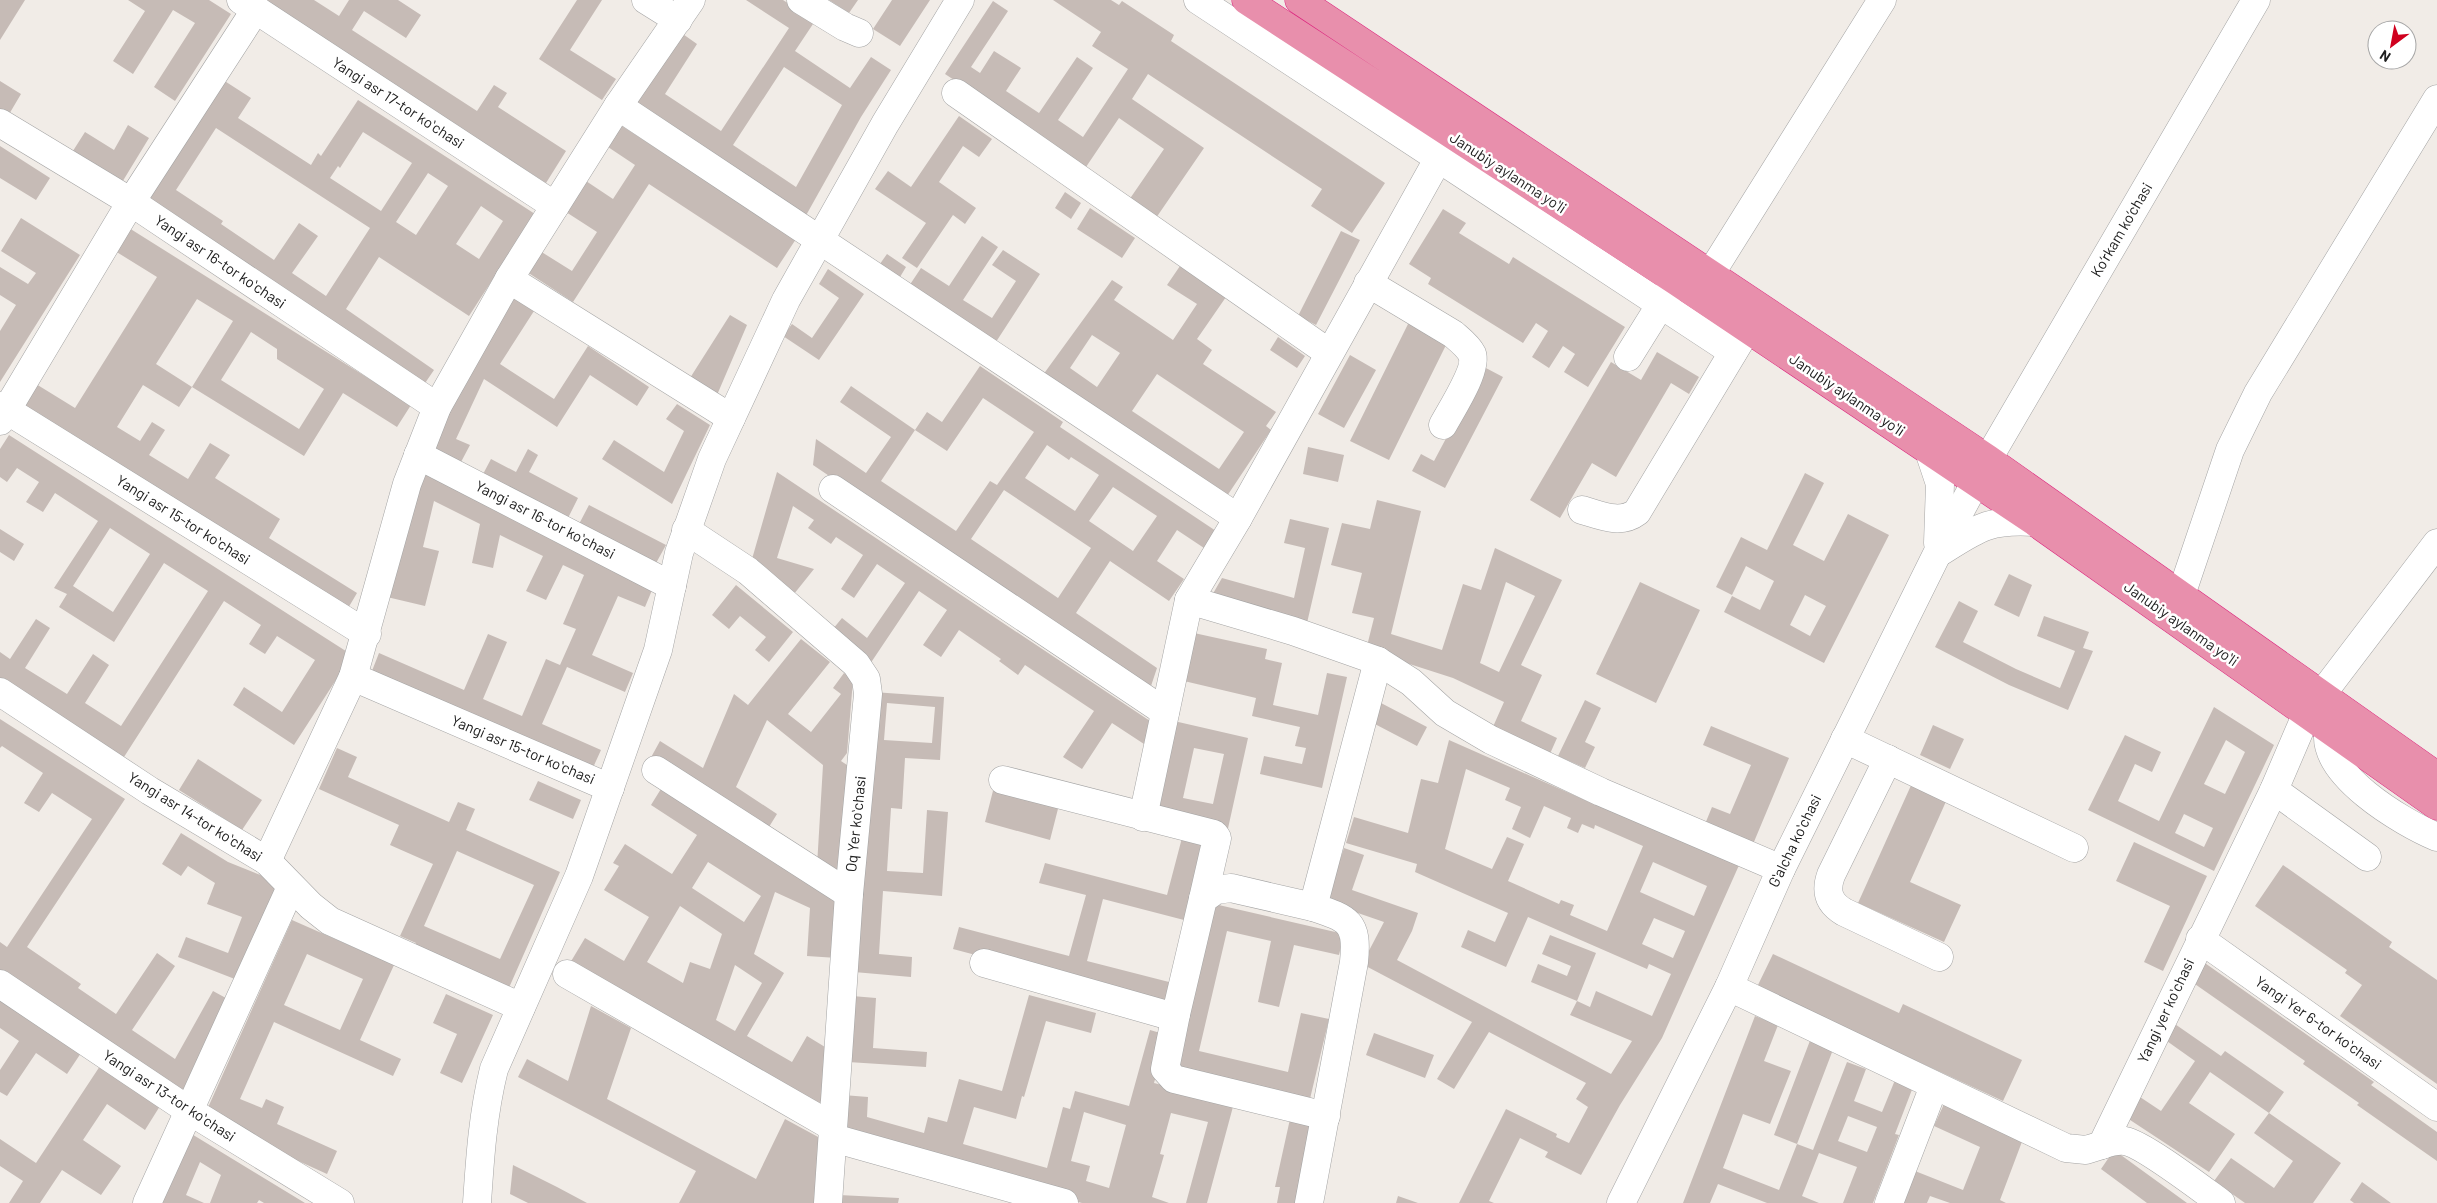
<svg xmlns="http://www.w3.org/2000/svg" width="2437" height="1203" viewBox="0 0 2437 1203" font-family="Barlow,sans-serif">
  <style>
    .building { fill: #c6bbb6; fill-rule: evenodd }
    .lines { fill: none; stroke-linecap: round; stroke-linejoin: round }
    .minor-casing { stroke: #a4a4a4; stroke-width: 29 }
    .highway-casing { stroke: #dc267f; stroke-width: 29 }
    .minor { stroke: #fff; stroke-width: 28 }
    .highway { stroke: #e88fac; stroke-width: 28 }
    .labels { text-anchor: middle; stroke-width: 5; stroke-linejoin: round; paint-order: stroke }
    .street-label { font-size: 15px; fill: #202020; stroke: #fff }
  </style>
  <rect width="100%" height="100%" fill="#f1ece7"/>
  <!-- building -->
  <path class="building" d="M0 0H25L0 40Z
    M128 0H209L231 14 175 101 154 87 195 23 173 10 133 74 113 61 145 11Z
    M264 0H314L339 16 349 0H398L421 15 406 38 364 11 352 30 477 111 494 85 507 93 498 107 566 151 546 183Z
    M577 0H602L570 50 616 79 602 100 539 59Z
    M746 0H783L815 21 795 51 850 88 871 57 891 70 861 117 804 219 632 105 680 32 697 44 665 94 721 131 789 28ZM784 67 842 105 796 187 733 145Z
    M829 0H858L849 13Z
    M892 0H930L900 46 873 29Z
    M1053 0H1111L1119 5 1122 1 1174 35 1171 41 1385 183 1352 233 1311 206 1322 189 1148 74 1132 99 1204 148 1156 218 1129 200 1164 149 1119 118 1086 167 945 74 993 1 1008 11 971 67 980 73 994 51 1021 68 1006 91 1039 113 1077 57 1093 68 1058 120 1083 137 1128 69 1092 46 1101 32Z
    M220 78 251 98 238 118 311 165 318 153 321 156 358 100 535 214 469 316 379 257 346 309 434 370 421 389 142 200ZM216 128 370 228 326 296 292 273 318 236 299 223 274 260 221 224 223 221 176 190ZM363 132 412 163 381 211 330 178 338 166 340 168ZM428 173 448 186 416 235 396 222ZM481 206 503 221 479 259 456 244Z
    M0 81 21 94 8 116 0 111Z
    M959 116 992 139 979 157 963 146 939 182 976 208 965 224 953 215 917 268 902 258 926 223 875 189 888 171 911 187Z
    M128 125 149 138 121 184 71 154 85 132 114 150Z
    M622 126 796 239 777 268 649 184 573 302 527 272 540 251 572 271 597 232 566 212 586 181 613 199 635 165 608 147Z
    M0 146 50 178 36 200 0 178Z
    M1065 192 1081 203 1071 219 1055 208Z
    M1090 208 1135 238 1122 258 1077 229Z
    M1443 209 1466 223 1459 233 1509 264 1513 257 1625 327 1588 387 1564 372 1575 354 1563 346 1549 368 1532 357 1548 331 1536 323 1523 343 1428 284 1431 278 1409 264Z
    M21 218 80 255 0 382V331L16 305 0 295V267L28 284 36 273 1 251Z
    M129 228 411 405 397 427 343 393 304 456 192 387 233 321 197 299 156 364 192 387 179 407 143 385 117 427 140 441 152 422 165 430 149 455 188 479 210 443 230 455 215 478 280 519 269 538 357 593 347 610 22 407 36 384 75 408 157 277 115 251ZM251 332 277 349V359L324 389 299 429 221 380Z
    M1341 231 1360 240 1316 325 1298 316Z
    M982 236 998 247 963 300 992 318 1016 281 992 265 1003 250 1040 274 994 345 907 289 921 268 949 286Z
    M887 254 906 267 897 282 877 268Z
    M1180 266 1226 297 1197 339 1212 350 1203 364 1276 412 1266 426 1271 430 1223 502 1040 379 1112 280 1123 287 1114 300 1173 340 1197 304 1167 285ZM1092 335 1120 353 1097 387 1070 368ZM1157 374 1244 432 1219 469 1132 411Z
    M828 269 864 294 819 360 783 336 792 324 812 338 839 298 819 284Z
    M514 298 534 311 500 364 554 399 588 346 649 387 637 406 590 375 557 427 484 379 456 439 470 445 461 462 431 447 468 369Z
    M730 315 747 325 717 395 690 378Z
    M1410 320 1449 339 1389 460 1350 441Z
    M1278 337 1305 356 1297 368 1270 350Z
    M1657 352 1699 377 1689 394 1671 383 1616 477 1592 463 1560 518 1530 500 1611 362 1641 380Z
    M1350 355 1376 370 1344 428 1318 414Z
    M980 366 1063 422 1060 427 1216 531 1204 548 1177 530 1157 561 1184 579 1169 601 1110 561 1076 613 1157 668 1149 692 813 465 816 439 866 473 891 437 840 402 851 386 915 430 927 412 942 422ZM983 398 1034 432 997 485 990 481 956 531 881 481 915 430 947 451ZM1047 445 1069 460 1071 457 1099 475 1075 511 1025 478ZM1113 487 1157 516 1133 551 1089 521ZM1004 490 1091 548 1058 598 971 539Z
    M1484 367 1503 377 1445 488 1412 471 1421 454 1434 461Z
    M677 404 710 425 672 504 602 459 614 440 664 472 684 431 666 419Z
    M9 435 352 655 294 745 233 705 244 687 282 712 315 660 277 636 265 654 249 644 261 625 224 601 124 757 0 678V652L10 659 36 619 50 628 25 668 67 694 93 654 109 665 85 703 121 726 208 591 164 563 114 642 59 607 67 594 54 588 98 521 55 493 43 512 26 502 39 482 17 468 7 482 0 477V449ZM110 528 150 554 113 612 73 586Z
    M1308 447 1344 455 1338 482 1303 474Z
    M528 449 538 455 529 472 578 498 567 520 482 476 491 459 516 472Z
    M419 470 655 583 645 607 618 596 592 655 633 673 625 692 567 667 542 724 601 750 591 772 370 676 379 653 464 690 488 634 507 642 483 699 522 716 546 659 560 665 576 629 563 624 584 575 563 565 546 600 526 591 543 556 500 535 493 568 472 563 480 524 434 501 423 547 439 551 425 606 387 597Z
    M777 472 1150 721 1144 744 1112 723 1082 769 1063 757 1094 711 1025 665 1018 675 999 661 1001 659 959 630 941 657 923 645 947 610 919 591 868 667 828 635 842 618 867 638 905 583 877 564 854 598 841 589 863 555 836 537 831 544 808 528 814 520 793 506 777 558 814 569 790 599 750 566Z
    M1805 473 1824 483 1793 545 1824 561 1848 514 1889 535 1824 663 1724 612 1732 596 1760 610 1774 581 1746 566 1732 595 1716 587 1741 537 1767 550ZM1805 595 1826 606 1810 636 1790 625Z
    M1377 500 1421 511 1391 634 1442 650 1463 584 1481 590 1495 548 1562 580 1521 665 1542 675 1521 721 1557 738 1549 756 1492 729 1504 702 1453 678 1366 650 1374 618 1352 613 1362 573 1331 565 1342 523 1370 529ZM1506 582 1535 596 1499 672 1480 663Z
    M589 505 666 545 655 565 578 526Z
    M1290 519 1329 528 1307 623 1211 597 1222 578 1294 598 1305 548 1284 543Z
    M0 529 24 544 14 561 0 552Z
    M2009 574 2032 585 2019 617 1994 605Z
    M1640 582 1700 610 1656 703 1596 674Z
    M736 585 793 632 769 662 755 650 766 637 740 616 729 629 712 615Z
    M1959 601 1978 611 1963 642 2016 669 2060 688 2075 651 2037 636 2044 616 2089 632 2083 648 2093 651 2068 710 2009 685 1935 647Z
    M1194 633 1267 649 1265 659 1282 663 1273 705 1318 715 1327 673 1347 677 1322 788 1260 774 1264 756 1302 764 1306 748 1295 746 1300 727 1252 716 1256 698 1184 681Z
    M801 639 830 662 788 714 811 732 841 694 833 688 844 673 853 680 847 753 841 761 847 765 839 882 817 866 823 765 767 720 736 787 777 814 764 835 649 761 660 741 703 768 734 694 748 705Z
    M873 692 944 697 940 760 905 758 902 809 891 808 887 871 923 873 927 810 948 812 942 896 883 891 879 954 912 957 911 977 854 972ZM887 703 935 707 932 743 884 740Z
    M1585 700 1601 708 1585 742 1595 747 1585 768 1558 756Z
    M1381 703 1427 727 1417 746 1371 722Z
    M2214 707 2274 745 2214 871 2088 810 2125 735 2161 752 2152 772 2135 764 2118 801 2159 821ZM2226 740 2245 752 2225 794 2204 784ZM2184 814 2213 828 2204 847 2175 833Z
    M0 719 125 799 27 947 81 984 78 988 116 1014 157 953 175 966 132 1030 175 1059 213 991 235 1003 183 1096 0 972V942L7 947 92 819 52 793 39 812 24 803 43 773 2 746 0 748Z
    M1174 721 1248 738 1227 833 1153 816ZM1194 748 1224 754 1213 804 1183 798Z
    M1933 725 1964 739 1950 769 1920 755Z
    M1711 726 1789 758 1751 849 1703 829 1712 807 1730 814 1751 765 1703 745Z
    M1449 740 1603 808 1605 804 1740 863 1662 1038 1620 1105 1581 1175 1545 1157 1548 1152 1520 1138 1489 1201 1494 1203H1459L1506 1109 1557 1134 1556 1137 1569 1143 1588 1107 1576 1099 1586 1083 1489 1032 1454 1089 1437 1079 1472 1022 1362 964 1384 922 1326 902 1344 848 1364 855 1352 890 1418 913 1412 931 1397 960 1611 1074 1632 1041 1570 1015 1577 1001 1590 1007 1596 991 1652 1016 1671 974 1649 964 1647 969 1528 917 1506 967 1461 947 1468 930 1495 942 1508 913 1415 872 1417 864 1346 843 1354 817 1408 833 1421 779 1438 783ZM1466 769 1510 788 1505 800 1521 807 1512 829 1530 838 1544 806 1571 818 1567 828 1578 833 1582 824 1594 829 1595 825 1643 846 1607 931 1570 915 1574 905 1561 900 1559 904 1508 881 1524 844 1507 837 1492 869 1445 849ZM1653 862 1707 886 1694 916 1640 892ZM1654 918 1685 931 1673 958 1642 944Z
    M337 748 357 757 348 777 449 822 458 802 475 809 466 830 560 872 508 990 414 948 416 943 400 936 433 864 390 845 399 825 319 789ZM457 851 534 885 500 959 424 926Z
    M198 759 262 800 242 830 179 790Z
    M538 781 581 800 573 819 529 800Z
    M1913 781 1948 797 1910 882 1961 905 1944 942 1858 903Z
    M995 783 1060 801 1050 840 985 822Z
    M664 784 841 898 837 958 807 956 810 908 775 892 754 954 784 973 747 1036 792 1062 807 1036 825 1047 822 1099 817 1107 570 963 585 938 624 961 649 917 604 890 619 866 613 863 625 844 672 874 697 835 651 805ZM708 862 761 896 744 922 692 888ZM680 906 722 934 710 969 690 962 683 983 647 962ZM735 965 762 983 735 1031 716 1020Z
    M181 833 228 862 278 882 240 981 178 957 186 937 228 953 242 917 207 904 215 883 188 866 181 876 162 864Z
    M1183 834 1205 840 1184 920 1103 899 1087 961 1169 982 1164 1005 953 949 959 927 1069 956 1086 895 1039 883 1045 863 1167 895Z
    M2134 842 2207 876 2163 971 2144 962 2170 906 2116 881Z
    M2283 865 2392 942 2389 947 2437 980V1084L2340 1016 2362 985 2345 973 2347 970 2255 906Z
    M1210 903 1344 934 1339 955 1294 945 1279 1007 1258 1002 1271 941 1227 931 1199 1051 1288 1072 1301 1013 1329 1019 1309 1103 1172 1071Z
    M292 920 394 965 360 1040 401 1059 393 1076 274 1022 240 1099 262 1108 266 1099 284 1107 277 1124 337 1151 327 1174 248 1138 206 1112ZM307 954 363 979 340 1030 284 1005Z
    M1550 935 1596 953 1577 1001 1531 982 1538 964 1567 976 1571 966 1542 954Z
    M1773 954 1899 1013 1903 1004 2022 1060 2003 1101 1757 987Z
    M2202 961 2374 1082 2371 1085 2437 1132V1161L2357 1105 2359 1103 2303 1064 2305 1061 2192 982Z
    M446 994 493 1015 462 1083 440 1073 457 1034 433 1023Z
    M1029 995 1096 1013 1091 1033 1046 1021 1024 1097 1022 1096 1016 1119 974 1107 963 1144 1047 1168 1063 1107 1070 1109 1075 1091 1129 1106 1150 1030 1167 1035 1154 1083 1234 1103 1207 1203H1186L1208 1122 1171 1113 1160 1154 1164 1155 1152 1197 1169 1203H1082L840 1135 843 1095 868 1097 867 1117 924 1133 928 1117 947 1122 959 1079 1002 1091ZM1084 1112 1126 1125 1109 1188 1086 1181 1090 1166 1071 1161Z
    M852 996 876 998 873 1048 927 1052 926 1067 848 1062Z
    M0 999 81 1053 67 1074 36 1053 7 1096 0 1092V1070L19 1041 0 1028Z
    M591 1006 631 1028 607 1099 756 1179 785 1119 820 1138 816 1203H679L696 1171 518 1077 527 1059 568 1081Z
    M1755 1016 1778 1025 1764 1061 1791 1071 1770 1124 1743 1114 1723 1168 1779 1190 1797 1144 1774 1135 1811 1038 1834 1047 1797 1144 1813 1150 1847 1062 1866 1069 1854 1101 1882 1112 1895 1080 1913 1087 1895 1134 1899 1135 1873 1203H1843L1857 1167 1819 1153 1802 1196 1819 1203H1767L1718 1184 1710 1203H1683ZM1848 1116 1877 1127 1867 1152 1838 1141Z
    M2172 1022 2221 1056 2225 1051 2284 1092 2269 1113 2210 1072 2189 1103 2235 1134 2209 1172 2121 1114 2134 1093 2161 1111 2195 1061 2164 1039Z
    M1374 1033 1434 1055 1425 1078 1366 1055Z
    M100 1066 160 1106 145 1130 107 1104 83 1140 121 1166 101 1195 62 1170 40 1203H9L23 1181 0 1166V1139L36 1163Z
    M1944 1104 2023 1139 2000 1200 2006 1203H1950L1930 1196 1927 1203H1903L1915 1171 1963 1190 1980 1147 1934 1126Z
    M2269 1113 2341 1163 2313 1203H2245L2214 1181 2231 1158 2274 1188 2293 1161 2254 1133Z
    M1290 1119 1317 1124 1300 1203H1277L1280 1187H1275Z
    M190 1133 305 1203H264L259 1200 257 1203H210L221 1175 200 1162 186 1195 204 1203H160Z
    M2114 1150 2187 1203H2147L2101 1169Z
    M513 1165 557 1187 587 1203H528L510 1194Z
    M2362 1182 2391 1203H2354L2350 1200Z
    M839 1195 899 1198 898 1203H838Z
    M1398 1196 1418 1203H1396Z"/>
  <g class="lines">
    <defs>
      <g id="minor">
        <path d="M241 0 555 206"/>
        <path d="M646 0 678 20"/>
        <path d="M801 0 845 27 859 33"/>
        <path d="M1198 0 1733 352"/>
        <path d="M956 93 1329 353"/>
        <path d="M618 106 1238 518"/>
        <path d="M0 123 131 202 437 407"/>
        <path d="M1711 273 1882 0"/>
        <path d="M509 279 731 418"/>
        <path d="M1368 283 1453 334C1460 340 1468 346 1472 354 1478 369 1451 410 1443 425"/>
        <path d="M1628 357 1671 288"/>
        <path d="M0 406 367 634"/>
        <path d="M0 421 131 202 256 9"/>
        <path d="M1929 451 1940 484 1938 543"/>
        <path d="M418 455 672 586"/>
        <path d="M833 489 1165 712"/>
        <path d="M1582 510C1600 515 1620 525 1637 512L1743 336"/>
        <path d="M686 530 748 571 856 664 866 679 868 694 849 894 828 1203"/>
        <path d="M1940 552C1978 528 1988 519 2035 522"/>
        <path d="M2181 595 2230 450 2258 393 2437 99"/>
        <path d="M1189 600 1293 631 1378 661 1411 682 1445 713 1491 740 1601 792 1781 869"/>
        <path d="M353 677 610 788"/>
        <path d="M0 692 150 791 267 861 311 906 330 921 521 1007"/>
        <path d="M2322 694 2437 543"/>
        <path d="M2329 729C2318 773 2403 823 2437 837"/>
        <path d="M1845 739 2074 848"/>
        <path d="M1888 759 1831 875C1825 892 1829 903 1844 912L1939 957"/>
        <path d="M656 770 849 894"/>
        <path d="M1003 780 1214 834 1217 838 1203 899"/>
        <path d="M2274 790 2367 857"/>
        <path d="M1143 817 1189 600 1238 518 1451 136"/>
        <path d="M267 861 353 677 407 484 437 407 509 279 555 206 618 106 691 0"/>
        <path d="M2200 939 2437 1107"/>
        <path d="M984 963 1167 1015 1176 1014 1203 899 1216 890 1231 888 1313 907"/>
        <path d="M567 974 833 1127"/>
        <path d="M0 984 188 1110 340 1203"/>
        <path d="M1729 987 2066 1148 2086 1150 2102 1145 2274 790 2307 713"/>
        <path d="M1176 1014 1165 1069 1174 1079 1326 1116"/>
        <path d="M833 1138 1064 1203"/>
        <path d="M2102 1145C2110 1142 2117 1140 2125 1141 2143 1144 2203 1190 2221 1203"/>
        <path d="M147 1203 291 887"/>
        <path d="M477 1203C480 1157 483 1113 494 1069L579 876 658 650 679 553 712 459 786 300 885 124 960 0"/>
        <path d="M1309 1203 1354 962C1358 922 1349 919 1313 907L1378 661"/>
        <path id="s1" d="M1621 1203 1729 987 1781 869 1937 554 1988 459 2256 0"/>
        <path d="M1889 1203 1934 1086"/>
      </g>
      <path id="highway" d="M1246 0 1676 281 2035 522 2437 806
        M1299 0 1988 459 2437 776"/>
    </defs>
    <!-- minor casing -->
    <use href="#minor" class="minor-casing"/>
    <!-- highway casing -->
    <use href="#highway" class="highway-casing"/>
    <!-- minor -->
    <use href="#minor" class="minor"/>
    <!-- highway -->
    <use href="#highway" class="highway"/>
  </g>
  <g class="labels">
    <!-- street labels -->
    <g class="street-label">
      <text transform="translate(398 103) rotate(33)" y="5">Yangi asr 17-tor koʻchasi</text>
      <text transform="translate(1508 173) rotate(33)" y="5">Janubiy aylanma yoʻli</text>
      <text dy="5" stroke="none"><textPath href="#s1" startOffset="1095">Ko‘rkam ko‘chasi</textPath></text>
      <text transform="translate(220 262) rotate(34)" y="5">Yangi asr 16-tor koʻchasi</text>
      <text transform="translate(1847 395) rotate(34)" y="5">Janubiy aylanma yoʻli</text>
      <text transform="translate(183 520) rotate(32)" y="5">Yangi asr 15-tor koʻchasi</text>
      <text transform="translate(545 520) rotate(27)" y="5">Yangi asr 16-tor koʻchasi</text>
      <text transform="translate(2181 624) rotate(35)" y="5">Janubiy aylanma yoʻli</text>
      <text transform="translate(523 750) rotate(23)" y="5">Yangi asr 15-tor koʻchasi</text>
      <text transform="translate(195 817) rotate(32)" y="5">Yangi asr 14-tor koʻchasi</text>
      <text transform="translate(856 824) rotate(-84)" y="5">Oq Yer koʻchasi</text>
      <text transform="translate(1795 841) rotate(-64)" y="5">Gʻalcha koʻchasi</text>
      <text transform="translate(2166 1011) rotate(-65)" y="5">Yangi yer koʻchasi</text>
      <text transform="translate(2318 1023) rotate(35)" y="5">Yangi Yer 6-tor koʻchasi</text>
      <text transform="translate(169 1096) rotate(33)" y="5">Yangi asr 13-tor koʻchasi</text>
    </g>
  </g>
  <!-- north arrow -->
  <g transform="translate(2392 45) rotate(212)"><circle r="24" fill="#ffffff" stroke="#a6a6a6"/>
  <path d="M0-4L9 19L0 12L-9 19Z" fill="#d0001e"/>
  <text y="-8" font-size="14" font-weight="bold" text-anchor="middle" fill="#202020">N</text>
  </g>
</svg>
